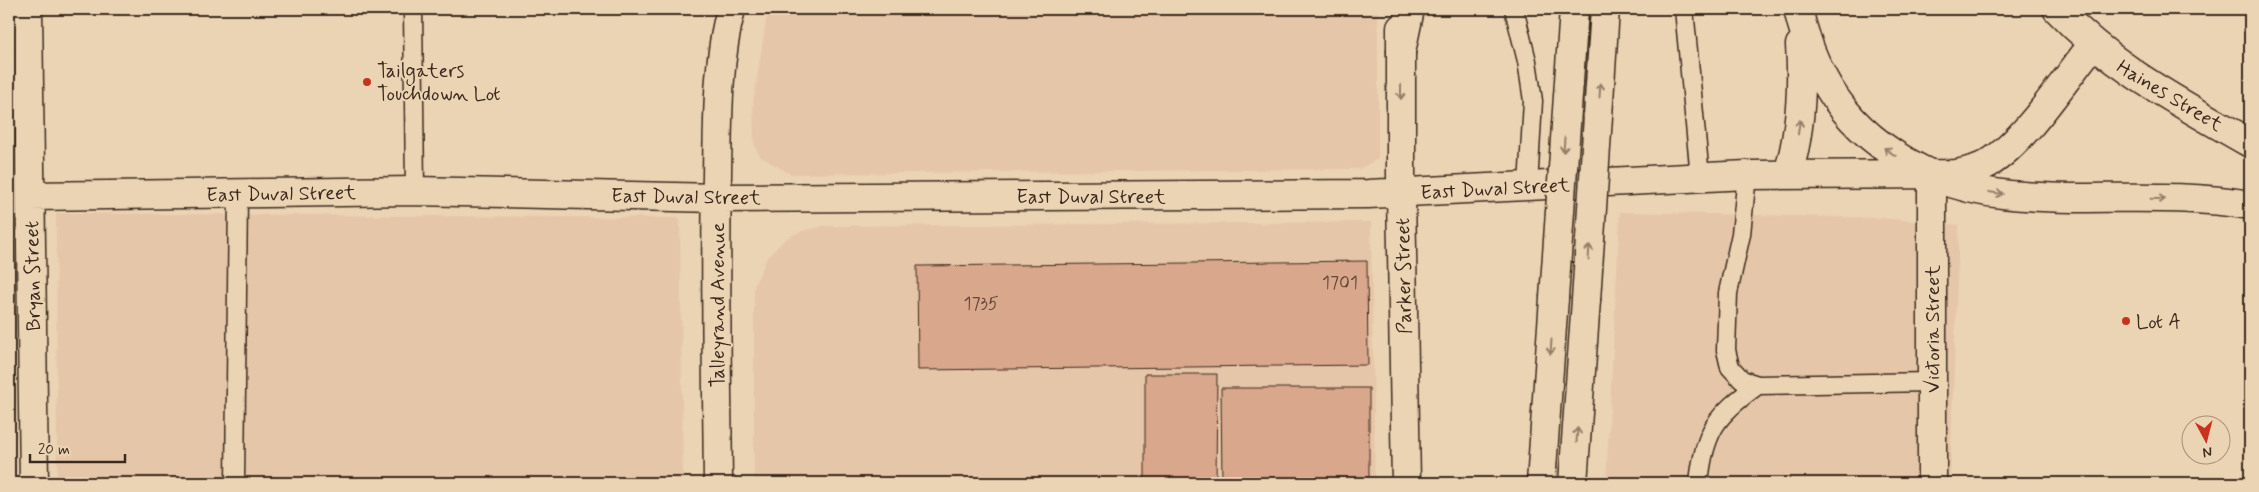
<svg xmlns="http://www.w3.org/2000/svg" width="2259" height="492" viewBox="0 0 2259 492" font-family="Mynerve,sans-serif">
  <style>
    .built { fill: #e6c6a8 }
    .building { fill: #d9a78b; stroke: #3b2a1e }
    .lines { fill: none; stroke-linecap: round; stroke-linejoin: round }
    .lane-casing { stroke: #3b2a1e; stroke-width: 21 }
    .street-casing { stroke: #3b2a1e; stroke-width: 31 }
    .secondary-casing { stroke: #3b2a1e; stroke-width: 31 }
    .highway-casing { stroke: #3b2a1e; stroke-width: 31 }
    .lane { stroke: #ebd4b4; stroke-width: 18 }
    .street { stroke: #ebd4b4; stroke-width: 28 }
    .secondary { stroke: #ebd4b4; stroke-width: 28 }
    .highway { stroke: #ebd4b4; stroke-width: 28 }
    .highway-bridge-casing { stroke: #3b2a1e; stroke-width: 31; stroke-linecap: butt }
    .highway-bridge { stroke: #ebd4b4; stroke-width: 28 }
    .oneway { stroke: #937f69 }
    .poi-dot { fill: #c8321e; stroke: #ebd4b4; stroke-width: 2 }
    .labels { text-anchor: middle; stroke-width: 4; stroke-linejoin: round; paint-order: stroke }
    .number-label { font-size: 18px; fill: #624939 }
    .poi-label { font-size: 20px; fill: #3b2a1e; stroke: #ebd4b4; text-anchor: start }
    .street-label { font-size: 20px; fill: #3b2a1e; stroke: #ebd4b4 }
  </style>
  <rect width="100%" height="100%" fill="#ebd4b4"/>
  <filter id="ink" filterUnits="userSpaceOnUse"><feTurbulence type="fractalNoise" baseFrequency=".02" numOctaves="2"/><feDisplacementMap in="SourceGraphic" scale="10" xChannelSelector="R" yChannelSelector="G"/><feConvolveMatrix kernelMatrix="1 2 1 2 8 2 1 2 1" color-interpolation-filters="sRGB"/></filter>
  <g filter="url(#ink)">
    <!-- built -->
    <path class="built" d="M768 9H1378V159L1359 169 790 174 761 157 754 145 753 103Z
      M1620 212 1881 218 1959 225 1950 483H1606Z
      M56 213 680 218 683 483H57Z
      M1371 222 1375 483H754V286L767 258 785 239 802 231 824 226Z"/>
    <!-- building -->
    <path class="building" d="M1367 261 1368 365 918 370 917 266Z
      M1145 374H1217L1216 483H1145Z
      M1221 388H1369V483H1222Z"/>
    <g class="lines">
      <defs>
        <path id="lane" d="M413 9 415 191
          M1514 9 1527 61 1533 101 1528 186
          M1684 9 1700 177
          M1747 175 1741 234 1728 293 1726 350 1730 367 1742 380 1758 385 1932 382
          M235 483 238 194
          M1699 483C1704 431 1716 415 1758 385"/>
        <path id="street" d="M28 9 34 483
          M1401 193 1406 483
          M31 196 415 191 717 198
          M1932 483V175"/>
        <path id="secondary" d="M2057 9C2114 69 2179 102 2250 143
          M1401 28V193
          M1938 178C1981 196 2028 197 2074 198 2132 198 2193 195 2250 205
          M717 198 1368 194 1747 175 1956 174C1967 172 1979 169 1989 163 2024 142 2066 78 2093 44
          M718 483C717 381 715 278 717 175 718 120 717 62 731 9"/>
        <path id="highway" d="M1798 9C1817 90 1856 140 1932 175
          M1401 52 1410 9
          M1788 174C1801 131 1803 89 1800 45
          M1541 483 1554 298
          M1573 483 1586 300"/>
      </defs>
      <!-- lane casing -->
      <use href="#lane" class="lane-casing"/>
      <!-- street casing -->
      <use href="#street" class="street-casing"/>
      <!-- secondary casing -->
      <use href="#secondary" class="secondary-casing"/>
      <!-- highway casing -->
      <use href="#highway" class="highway-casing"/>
      <!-- lane -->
      <use href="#lane" class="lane"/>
      <!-- street -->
      <use href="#street" class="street"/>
      <!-- secondary -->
      <use href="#secondary" class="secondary"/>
      <!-- highway -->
      <use href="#highway" class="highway"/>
      <defs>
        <path id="highway-bridge" d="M1554 298 1574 9
          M1586 300 1605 9"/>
      </defs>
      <!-- highway-bridge casing -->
      <use href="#highway-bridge" class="highway-bridge-casing"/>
      <!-- highway-bridge -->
      <use href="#highway-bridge" class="highway-bridge"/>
    </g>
    <!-- one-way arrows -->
    <defs><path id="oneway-shaft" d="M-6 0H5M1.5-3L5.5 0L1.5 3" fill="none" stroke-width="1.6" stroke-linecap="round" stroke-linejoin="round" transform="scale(1.25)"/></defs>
    <g class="oneway">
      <use href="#oneway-shaft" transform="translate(1600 90) rotate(-86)"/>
      <use href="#oneway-shaft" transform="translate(1401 92) rotate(90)"/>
      <use href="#oneway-shaft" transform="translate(1799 127) rotate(-82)"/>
      <use href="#oneway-shaft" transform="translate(1564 145) rotate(94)"/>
      <use href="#oneway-shaft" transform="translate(1890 152) rotate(-145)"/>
      <use href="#oneway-shaft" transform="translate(1996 193) rotate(8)"/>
      <use href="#oneway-shaft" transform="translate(2158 199) rotate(1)"/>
      <use href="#oneway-shaft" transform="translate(1589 252) rotate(-86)"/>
      <use href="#oneway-shaft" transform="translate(1551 347) rotate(94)"/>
      <use href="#oneway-shaft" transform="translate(1577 435) rotate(-86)"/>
    </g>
  </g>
  <!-- markers -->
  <g class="poi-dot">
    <circle cx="367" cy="82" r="5"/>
    <circle cx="2126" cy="321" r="5"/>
  </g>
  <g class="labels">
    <!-- number labels -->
    <g class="number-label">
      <text x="1340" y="288">1701</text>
      <text x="981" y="309">1735</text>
    </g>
    <!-- poi labels -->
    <g class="poi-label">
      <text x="377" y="77">Tailgaters<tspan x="377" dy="23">Touchdown Lot</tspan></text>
      <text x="2136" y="328">Lot A</text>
    </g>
    <!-- street labels -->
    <g class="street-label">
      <text transform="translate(2170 95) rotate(31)" y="7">Haines Street</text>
      <text transform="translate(1495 188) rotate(-3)" y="7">East Duval Street</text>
      <text transform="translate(281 193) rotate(-1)" y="7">East Duval Street</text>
      <text transform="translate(686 196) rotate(1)" y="7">East Duval Street</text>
      <text x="1091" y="203">East Duval Street</text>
      <text transform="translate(32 276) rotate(-91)" y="7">Bryan Street</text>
      <text transform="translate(1403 276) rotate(-91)" y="7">Parker Street</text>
      <text transform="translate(717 305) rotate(-90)" y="7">Talleyrand Avenue</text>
      <text transform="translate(1932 329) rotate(-90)" y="7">Victoria Street</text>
    </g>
  </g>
  <!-- margin -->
  <rect width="2259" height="492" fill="none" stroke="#ebd4b4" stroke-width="30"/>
  <rect x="15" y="15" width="2229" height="462" fill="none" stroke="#3b2a1e" stroke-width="2" filter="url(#ink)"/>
  <!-- north arrow -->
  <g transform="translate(2206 440) rotate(173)"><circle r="24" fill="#ebd4b4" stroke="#a59078"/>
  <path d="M0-4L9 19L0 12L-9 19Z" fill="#c8321e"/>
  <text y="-8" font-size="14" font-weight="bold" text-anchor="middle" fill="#3b2a1e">N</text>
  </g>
  <!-- scale -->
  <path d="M30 454v8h95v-8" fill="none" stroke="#3b2a1e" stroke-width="2.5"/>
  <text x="38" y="454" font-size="15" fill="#3b2a1e" stroke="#ebd4b4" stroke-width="4" paint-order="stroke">20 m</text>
</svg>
